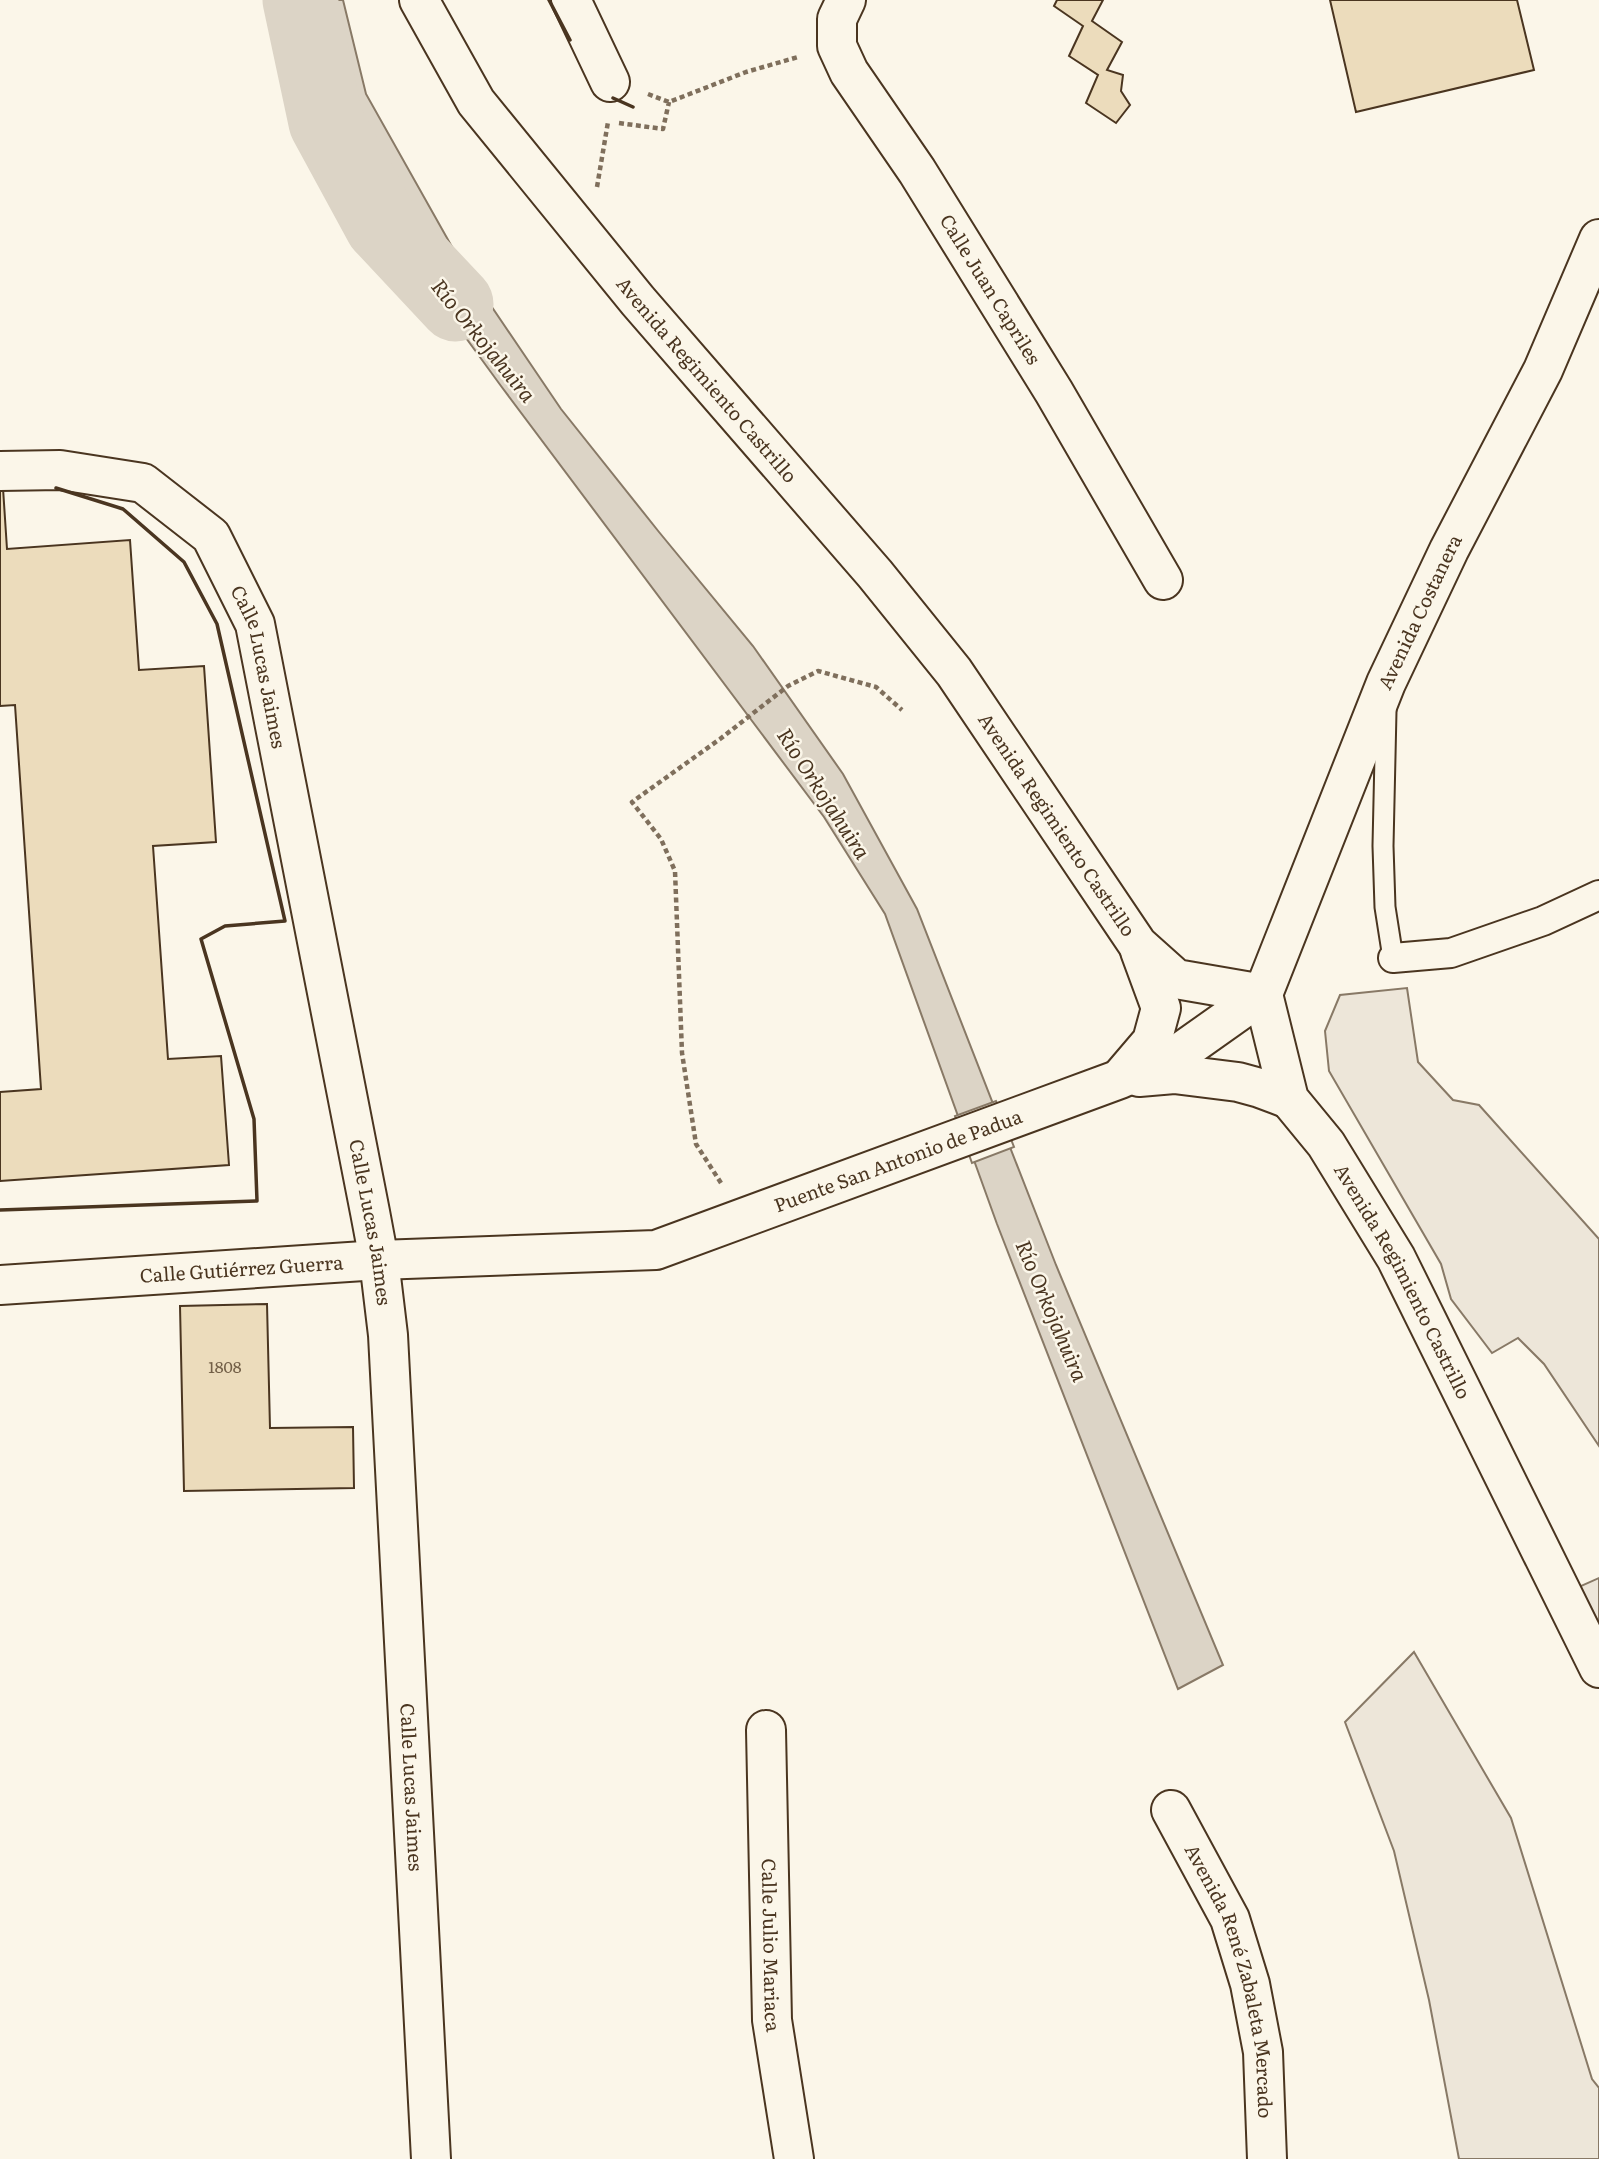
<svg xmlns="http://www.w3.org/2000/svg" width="1599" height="2159" viewBox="0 0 1599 2159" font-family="Literata,serif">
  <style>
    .green { fill: #ede6d9; stroke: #887966; stroke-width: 2 }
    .water { fill: #dcd4c6; stroke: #887966; stroke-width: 2 }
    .pier { fill: #fbf6e9; stroke: #887966; stroke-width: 2 }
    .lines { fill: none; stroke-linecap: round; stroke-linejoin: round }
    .river { stroke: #dcd4c6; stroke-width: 75 }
    .building { fill: #ecdcbc; stroke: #4a3520; stroke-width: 2 }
    .service-casing { stroke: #4a3520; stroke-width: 23 }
    .pedestrian-casing { stroke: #4a3520; stroke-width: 32 }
    .minor-casing { stroke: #4a3520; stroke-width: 42 }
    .secondary-casing { stroke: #4a3520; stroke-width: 42 }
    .path { stroke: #7f6f5c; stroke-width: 4.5; stroke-dasharray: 5 3.5; stroke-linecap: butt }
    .service { stroke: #fbf6e9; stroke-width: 19 }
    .pedestrian { stroke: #fbf6e9; stroke-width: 28 }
    .minor { stroke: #fbf6e9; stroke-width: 38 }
    .secondary { stroke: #fbf6e9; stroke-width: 38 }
    .wall { stroke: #4a3520; stroke-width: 3.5 }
    .labels { text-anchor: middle; stroke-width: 5; stroke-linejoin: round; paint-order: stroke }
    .number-label { font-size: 16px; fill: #725f47 }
    .street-label { font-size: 19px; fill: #4a3520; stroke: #fbf6e9 }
    .water-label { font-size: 21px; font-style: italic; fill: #4a3520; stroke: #fbf6e9 }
  </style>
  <rect width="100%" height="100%" fill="#fbf6e9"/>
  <!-- green -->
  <path class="green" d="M1407 988 1418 1062 1453 1100 1479 1105 1599 1239V1446L1544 1364 1518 1338 1492 1353 1451 1299 1441 1264 1329 1071 1325 1031 1340 995Z
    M1599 1578V1662L1563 1594Z
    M1414 1652 1511 1818 1592 2079 1599 2088V2159H1459L1429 2000 1394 1851 1345 1722Z"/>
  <!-- water -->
  <path class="water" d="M300 0H343L366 94 456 254 561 409 659 532 753 646 843 774 917 909 1056 1265 1223 1665 1178 1689 997 1224 885 914 824 817 501 386 380 220 323 106Z"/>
  <!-- pier -->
  <path class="pier" d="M996 1101 1014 1147 972 1163 955 1116Z"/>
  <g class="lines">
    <!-- river -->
    <path class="river" d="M300 0 326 122 382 225 456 304"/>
  </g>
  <!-- building -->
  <path class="building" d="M1057 0H1103L1092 21 1122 42 1107 70 1123 75 1121 91 1130 105 1116 123 1086 103 1098 75 1069 56 1083 26 1054 6Z
    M1330 0H1517L1534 70 1356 112Z
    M0 488H3L7 549 130 540 139 670 204 666 216 842 153 846 168 1059 221 1056 229 1165 0 1181V1092L41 1089 15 705 0 706Z
    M267 1304 270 1428 353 1427 354 1488 184 1491 180 1306Z"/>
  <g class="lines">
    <defs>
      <path id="service" d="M1386 711 1383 846 1385 907 1393 958"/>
      <path id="pedestrian" d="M1393 958 1451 953 1543 921 1599 895"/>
      <g id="minor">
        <path d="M571 0 610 82"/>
        <path id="s1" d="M846 0 837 19V46L849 72 917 171 1054 392 1163 580"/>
        <path id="s2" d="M766 1730 772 2020 794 2159"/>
        <path id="s3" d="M1171 1810 1230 1919 1250 1984 1263 2052 1267 2159"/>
      </g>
      <g id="secondary">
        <path id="s4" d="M419 0 476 102 638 301 875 574 954 672 1138 945 1176 979 1263 994"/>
        <path id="s5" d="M0 471 60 470 143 483 211 536 255 624 370 1212 379 1260 388 1335 431 2159"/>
        <path id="s6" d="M1263 994 1386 683 1449 550 1543 370 1599 239"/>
        <path id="s7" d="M1263 994 1289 1099 1326 1144 1396 1258 1599 1668"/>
        <path d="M1123 1075 1152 1041 1161 1008 1140 951"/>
        <path d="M1139 1077 1174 1074 1238 1082 1260 1088 1289 1099"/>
        <path id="s8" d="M0 1285 379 1260 656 1250 1120 1079 1181 1052 1263 994"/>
      </g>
    </defs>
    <!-- service casing -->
    <use href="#service" class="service-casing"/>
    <!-- pedestrian casing -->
    <use href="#pedestrian" class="pedestrian-casing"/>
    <!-- minor casing -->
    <use href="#minor" class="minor-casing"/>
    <!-- secondary casing -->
    <use href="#secondary" class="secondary-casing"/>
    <!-- path -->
    <path class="path" d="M648 94 669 102 746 72 798 57
      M619 123 663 129 669 102
      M597 187 608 122H610
      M721 1183 696 1144 682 1053 675 871 661 839 632 802 720 739 788 686 818 671 876 687 902 710"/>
    <!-- service -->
    <use href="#service" class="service"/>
    <!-- pedestrian -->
    <use href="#pedestrian" class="pedestrian"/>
    <!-- minor -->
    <use href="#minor" class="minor"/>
    <!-- secondary -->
    <use href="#secondary" class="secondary"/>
    <!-- wall -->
    <path class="wall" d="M549 0 570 40
      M613 98 633 107
      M0 1210 257 1201 254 1119 201 939 225 926 285 921 217 624 184 562 123 509 56 488"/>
  </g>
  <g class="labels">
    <!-- number labels -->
    <g class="number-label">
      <text x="225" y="1373">1808</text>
    </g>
    <!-- street labels -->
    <g class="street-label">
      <text dy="7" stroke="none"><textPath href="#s1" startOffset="336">Calle Juan Capriles</textPath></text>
      <text dy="7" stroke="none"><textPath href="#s4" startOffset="478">Avenida Regimiento Castrillo</textPath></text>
      <text dy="7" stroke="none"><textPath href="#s6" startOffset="413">Avenida Costanera</textPath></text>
      <text dy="7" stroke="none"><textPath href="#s5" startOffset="371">Calle Lucas Jaimes</textPath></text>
      <text dy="7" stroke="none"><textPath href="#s4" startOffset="1045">Avenida Regimiento Castrillo</textPath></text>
      <text dy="7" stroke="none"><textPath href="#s8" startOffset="915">Puente San Antonio de Padua</textPath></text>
      <text dy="7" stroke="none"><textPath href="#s5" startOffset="938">Calle Lucas Jaimes</textPath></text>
      <text dy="7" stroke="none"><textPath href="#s8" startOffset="242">Calle Gutiérrez Guerra</textPath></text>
      <text dy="7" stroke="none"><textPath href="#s7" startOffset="324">Avenida Regimiento Castrillo</textPath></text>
      <text dy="7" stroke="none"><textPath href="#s5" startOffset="1505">Calle Lucas Jaimes</textPath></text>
      <text dy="7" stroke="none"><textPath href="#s2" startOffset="215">Calle Julio Mariaca</textPath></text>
      <text dy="7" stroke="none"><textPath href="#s3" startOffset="184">Avenida René Zabaleta Mercado</textPath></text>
    </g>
    <!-- water labels -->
    <g class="water-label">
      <text transform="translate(483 341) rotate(51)" y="7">Río Orkojahuira</text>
      <text transform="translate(823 794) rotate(57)" y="7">Río Orkojahuira</text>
      <text transform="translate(1051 1311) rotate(67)" y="7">Río Orkojahuira</text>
    </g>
  </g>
</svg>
